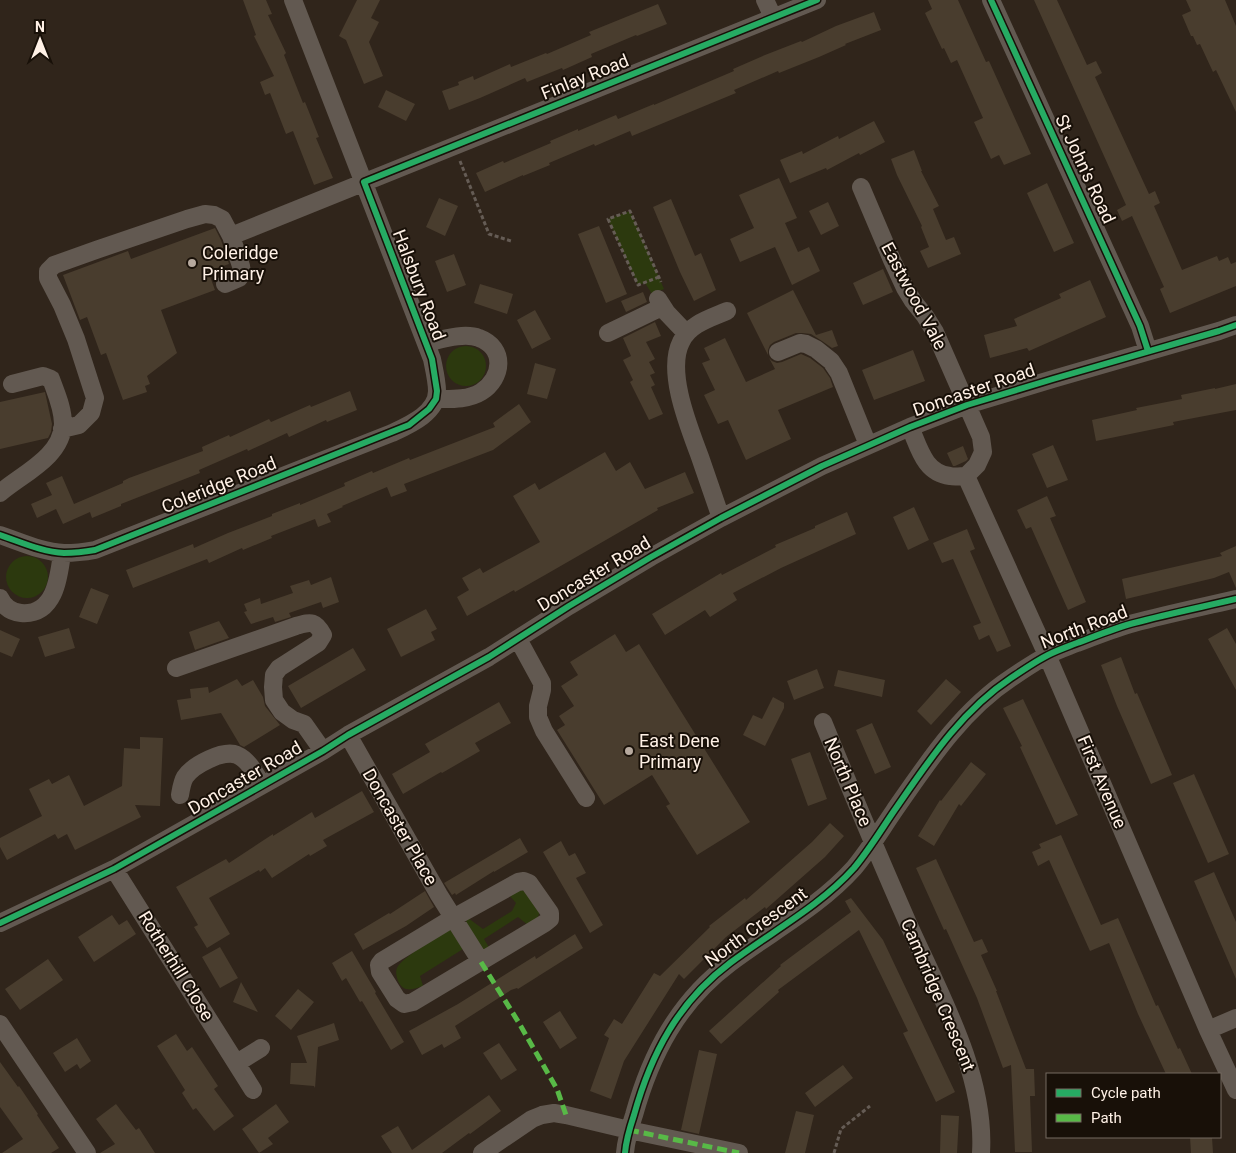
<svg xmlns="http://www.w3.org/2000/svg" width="1236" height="1153" viewBox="0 0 1236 1153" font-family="Roboto,sans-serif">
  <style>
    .green { fill: #2c390e }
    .building { fill: #493d2e }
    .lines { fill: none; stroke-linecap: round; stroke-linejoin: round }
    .path { stroke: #655c55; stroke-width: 3; stroke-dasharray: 4 2.5; stroke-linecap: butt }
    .minor { stroke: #625951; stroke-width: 18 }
    .quiet { stroke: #58b947; stroke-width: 5; stroke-dasharray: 10 5; stroke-linecap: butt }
    .cycleway-casing { stroke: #181008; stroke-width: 9 }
    .cycleway { stroke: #26ab63; stroke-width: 6 }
    .poi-dot { fill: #b7aa9f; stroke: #181008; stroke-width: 2 }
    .labels { text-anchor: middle; stroke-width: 4; stroke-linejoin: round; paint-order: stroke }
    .street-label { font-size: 18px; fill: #fff1e6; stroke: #181008 }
    .poi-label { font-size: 18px; fill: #fff1e6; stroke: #181008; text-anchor: start }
  </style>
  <rect width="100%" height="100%" fill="#30251b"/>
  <!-- green -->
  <path class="green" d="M630 211 664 289 652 294 645 283 638 285 608 219Z
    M446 366a20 20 0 1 1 40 0a20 20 0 1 1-40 0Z
    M6 577a21 21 0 1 1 42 0a21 21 0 1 1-42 0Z
    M517 890C532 889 534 901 540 911L537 920 529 926 518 917 484 939 490 949 486 951 480 948 465 924 468 918 483 929 512 911 516 903 509 895Z
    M450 929 463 949 420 976 423 986C414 989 405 993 399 983 397 979 395 972 397 968 401 958 439 936 450 929Z"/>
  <!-- building -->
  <path class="building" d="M243 0H266L272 14 268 15 286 53 284 55 303 103 305 102 319 137 316 138 333 178 314 185 293 131 286 134 270 93 265 95 260 82 274 76 254 36 256 35Z
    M357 0H380L371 18 379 22 369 42 383 76 364 84 346 40 339 36Z
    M928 0H958L986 62 989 61 1031 154 1004 165 999 155 991 159 974 122 983 118 957 60 951 63 944 48 942 49 925 13 932 9Z
    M1034 0H1057L1087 65 1096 61 1102 73 1095 77 1149 194 1155 191 1160 203 1154 206 1182 270 1217 256 1219 261 1228 257 1231 264 1236 262V286L1170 313 1160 289 1164 287 1132 216 1122 221 1117 210 1126 205Z
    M1186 0H1225L1236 26V112L1216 70 1213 72 1200 44 1197 45 1193 36H1191L1182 15 1191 11Z
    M658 4 667 24 637 36 636 35 591 54 592 57 563 70 562 68 527 82 525 78 480 98 449 110 442 91 459 85 458 82 473 76 474 80 510 64 511 67 546 53 547 54 591 35 589 32Z
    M874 12 881 30 845 44 846 45 819 57 779 73 778 71 734 90 736 93 632 136 630 131 595 146 594 144 549 163 550 165 523 176V175L485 192 476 173 503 161 504 163 551 143 550 141 578 129V131L616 115 618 119 654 104V105L734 71 733 69 765 55 801 41 802 42 836 26Z
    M386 90 415 104 406 121 378 107Z
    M874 121 885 142 860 155 859 153 827 170 826 168 790 183 780 160 802 151 803 154 838 136 839 139Z
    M914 150 922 171H921L939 206 933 209 946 240 954 237 961 254 928 268 920 251 929 247 921 227 922 226 897 175 891 159Z
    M779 178 797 218 785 223 798 252 809 247 820 271 792 285 775 247 740 262 730 239 754 228 739 195Z
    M1047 183 1074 243 1054 252 1027 193Z
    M439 198 458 206 445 236 426 227Z
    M671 199 695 256 701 253 716 290 694 301 680 272 653 207Z
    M828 202 839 226 821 235 809 211Z
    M599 226 627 294 606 303 578 234Z
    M215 228 221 240 229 264 208 271 215 290 161 310 177 353 147 376 150 384 145 386 147 392 123 400 106 353 101 355 87 317 80 320 63 275 128 251 131 259Z
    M454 254 466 285 447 292 435 261Z
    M883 269 893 292 863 305 853 283Z
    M1090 280 1106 317 1029 351 1027 348 990 358 984 335 1017 326 1014 319 1061 298 1059 294Z
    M480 284 513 294 507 314 474 303Z
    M793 290 816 335 832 330 838 346 832 348 822 341 811 334 802 333H796L774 342 770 345 768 350V355L747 313Z
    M643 292 647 302 626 312 621 301Z
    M535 310 551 339 532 349 517 320Z
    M655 322 661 336 646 342 655 359 649 362 655 373 650 375 655 385 651 387 663 414 649 420 630 382 633 380 623 360 631 356 623 338Z
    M725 338 746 382 775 369 769 358 772 361 777 363 782 362 801 354 810 358 823 368 830 378 833 387 778 410 791 439 746 460 728 420 718 424 704 395 715 390 702 363 710 360 704 348Z
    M913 350 925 381 874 400 862 370Z
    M535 363 556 369 547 399 527 394Z
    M1236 384V410L1173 422 1174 425 1096 441 1092 420 1137 410 1136 408 1182 399 1181 395 1215 388V389Z
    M350 391 357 410 327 422 326 420 289 437 287 433 248 451 247 449 199 470 200 473 121 504V506L92 518 90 512 63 524 56 509 37 518 31 504 52 495 46 483 62 476 74 504 123 483V481L129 478 203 451 202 447 229 435 230 437 269 419 271 422 310 405 311 407Z
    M45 392 52 424 51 432 48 438 0 449V402Z
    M519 404 531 422 493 450 404 484 407 491 391 497 387 487 342 506 343 507 327 514 331 522 318 527 315 519 271 536 272 538 243 550 242 548 209 563 207 559 133 588 126 570 193 544 194 548 228 533 272 516V514L300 503V505L345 486 344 483 372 471 373 473 409 458 410 460 495 427 493 423Z
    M1053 445 1068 480 1047 488 1032 454Z
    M963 446 968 459 966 461 955 466H953L947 453Z
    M605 452 616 471 630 462 645 489 685 472 694 493 657 508 658 510 545 575 515 592 514 590 467 616 457 597 469 590 462 578 480 568 483 573 540 542 513 496 535 483 539 490Z
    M1047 496 1056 516 1050 518 1086 602 1068 610 1031 527 1026 529 1017 510Z
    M914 507 929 540 908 550 893 517Z
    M847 512 856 534 781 568 733 593 737 600 710 617 705 610 665 635 652 614 721 573 722 575 776 547 775 545 815 528V526Z
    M967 529 975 549 970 551 1011 646 997 652 989 635 979 640 973 626 981 623 953 559 942 563 933 543Z
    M1236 546V588L1229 572 1214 578 1126 599 1122 579 1222 556 1220 553Z
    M331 577 339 602 323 608 321 602 289 613 291 617 275 622 273 617 251 624 244 612 247 611 244 604 260 598 261 604 293 593 290 586 309 580 311 585Z
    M91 588 109 595 97 624 79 617Z
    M426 609 437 629 431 632 435 640 401 657 387 629Z
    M219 621 229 638 195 650 189 632Z
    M69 628 75 648 45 657 38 637Z
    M1227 628 1236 644V690L1208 639Z
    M0 630 20 639 12 657 0 652Z
    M615 634 626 652 639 644 750 822 697 855 666 806 670 804 652 775 604 805 557 730 565 725 559 716 574 706 561 686 578 675 570 662Z
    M353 648 366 670 301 708 288 686Z
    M1121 657 1135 694 1137 693 1172 775 1151 784 1117 706 1101 665Z
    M817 669 824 688 794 700 787 681Z
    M838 670 885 680 882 697 834 686Z
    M237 679 242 686 253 680 263 697 265 706 280 725 244 747 240 745 221 713 181 720 177 700 191 698 190 689 208 687 209 693Z
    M946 679 961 692 931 725 917 711Z
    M773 697 784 703V708L765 746 743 735 753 715 762 719Z
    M1023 699 1078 815 1056 825 1020 747 1022 746 1003 708Z
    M499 702 511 723 475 743 480 751 442 773 441 772 403 794 392 774 430 752 425 744Z
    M872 723 891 767 875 774 856 730Z
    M140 737 163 738 160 806 135 805 141 817 75 850 67 834 58 839 55 834 7 860 0 847V838L42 816 29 789 49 779 52 784 69 775 84 806 122 786 124 748 140 749Z
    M810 752 827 799 808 806 791 759Z
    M971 762 986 774 961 806 959 804 934 846 918 836 940 800 941 801Z
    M1194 774 1229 854 1208 863 1173 783Z
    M362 791 374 812 323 840 327 846 310 856 309 854 272 878 265 868 260 872 259 870 209 898 230 934 207 948 194 927 198 925 176 887 226 859 229 863 273 834V836L312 812 315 818Z
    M830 823 844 836 825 857 766 909 765 907 726 937 684 979 679 974 624 1061 611 1099 590 1091 609 1038 604 1035 614 1019 622 1024 654 973 660 976 710 927 709 926 745 898 746 900 812 842Z
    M1061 835 1101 925 1118 918 1156 1006 1158 1005 1178 1049 1180 1048 1192 1074H1166L1138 1014 1109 943 1090 951 1049 860 1038 866 1032 852 1041 848 1039 844Z
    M520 838 528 852 494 872V871L456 895 455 893 452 895 444 883Z
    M561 841 569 856 575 853 586 873 576 878 603 925 590 933 543 852Z
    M936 859 974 942 982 939 988 952 981 955 997 991H996L1026 1069H1034L1035 1096H1030L1032 1152H1015L1011 1065 1003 1068 977 998 946 929 944 930 916 868Z
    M1214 872 1236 922V979L1194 881Z
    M425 891 434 907 406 926 363 950 354 934 389 913 390 914Z
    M851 898 883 940 955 1092 936 1102 903 1033 908 1031 859 930 778 990 779 992 721 1044 709 1031 781 966 780 965 851 912 845 901Z
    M112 915 119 925 127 920 136 934 94 962 78 937Z
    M575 934 583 948 518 989 517 988 511 990 455 1026 461 1038 444 1048 442 1044 422 1055 409 1031 458 1004 535 956 536 959Z
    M220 947 238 978 220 988 202 957Z
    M352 951 376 992 375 993 404 1042 391 1050 362 1001 360 1002 346 978 342 981 332 963Z
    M48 959 63 980 20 1010 5 989Z
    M241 982 258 1012 233 1002Z
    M298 989 314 1002 291 1030 275 1016Z
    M560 1011 577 1038 560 1049 543 1022Z
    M334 1023 339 1040 318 1047 315 1088 314 1086 290 1084 291 1063H307L297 1036Z
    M176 1034 187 1051 192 1047 218 1086 214 1089 234 1116 214 1131 196 1108 193 1110 182 1093 185 1090 157 1046Z
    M77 1038 91 1061 80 1069 77 1064 65 1072 53 1053Z
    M499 1043 517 1070 501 1080 483 1053Z
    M699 1050 717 1054 699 1134 681 1130Z
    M0 1062 18 1087 19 1086 38 1114 37 1115 59 1148 51 1153H2L23 1139 0 1107Z
    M843 1065 853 1078 815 1107 805 1093Z
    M489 1095 501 1111 470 1134 469 1133 442 1153H392L381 1136 398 1126 412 1150Z
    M116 1104 136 1130 139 1128 155 1153H100L115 1144 96 1119Z
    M276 1104 289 1122 268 1138 273 1144 259 1153 242 1129Z
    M796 1111 814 1115 805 1153H785Z
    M941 1115 959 1116 957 1153H940Z
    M1190 1137H1212L1213 1153H1191Z"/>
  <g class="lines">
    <!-- path -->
    <path class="path" d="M460 161 489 234 511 241
      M659 277 638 285 608 219 630 211 661 282
      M834 1153 841 1129 870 1106"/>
    <!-- minor -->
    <path class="minor" d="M765 0 773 17
      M991 0 1140 326 1148 351
      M861 187 892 260 905 288 913 301 925 316 935 332 981 437 983 452 977 465 966 476C961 476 955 477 950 476 924 473 919 447 910 427
      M231 236 817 0
      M658 299 667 313 686 333
      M608 333 662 307
      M426 343C440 340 464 332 479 338 506 348 503 378 481 392 468 400 451 399 436 399
      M778 352 800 343 806 344 816 349 831 361 839 373 868 445
      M62 429 79 425 91 413 95 398 76 339 62 305 48 278V271L54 265 96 250 187 219 205 214 214 215 222 219 231 236 241 266 242 273 239 278 225 284
      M966 476 1047 655 1208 1030 1236 1090
      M0 493C22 474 62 457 63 424 63 408 56 393 51 379L43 376 12 384
      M721 518C714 498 707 477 700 457 689 427 666 372 681 342 689 324 711 318 727 311
      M0 535C21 542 42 552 64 553 74 553 84 552 95 550L392 433C409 425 437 413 437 391 437 381 434 369 432 359L293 0
      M0 598C4 607 11 612 21 613 55 616 59 577 62 553
      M518 639 542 683V690L538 706V717L544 731 586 798
      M176 668 296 626C311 622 315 620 323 635L318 643 279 668 274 675 273 687 274 700 282 712 293 720 304 724 323 751
      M823 722C850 788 878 855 907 921 938 991 986 1074 981 1153
      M348 735 439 895 481 962
      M180 795C181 789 182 782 185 777 193 765 224 749 237 755 249 760 256 775 262 785
      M114 869 253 1090
      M524 881 529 883 550 913V919L545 923 413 1002 404 1004 397 999 380 972 379 965 382 961 453 918 518 882Z
      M0 923 114 869 323 751 348 735 489 657 569 606 651 557 721 518 822 466 910 427 967 405 1053 379 1219 331 1236 325
      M0 1024 87 1153
      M1208 1030 1236 1018
      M237 1063 261 1048
      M482 1153 532 1119 542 1115 554 1113 566 1115 629 1130 739 1153
      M625 1153C626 1140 630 1127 634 1115 651 1054 678 1002 730 963 771 932 819 907 854 868 869 850 881 830 894 811 928 762 961 711 1011 678 1023 670 1036 661 1048 655 1058 650 1067 647 1077 643 1096 636 1115 628 1134 623 1168 614 1202 607 1236 599"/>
    <!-- quiet -->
    <path class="quiet" d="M481 962 519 1023 557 1089 566 1115
      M629 1130 739 1153"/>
    <defs>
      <path id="cycleway" d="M991 0 1140 326 1148 351
        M0 535C21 542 42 552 64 553 74 553 84 552 95 550L409 425 429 409 436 399 437 391 432 359 364 182 817 0
        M0 923 114 869 323 751 348 735 489 657 569 606 651 557 721 518 822 466 910 427 967 405 1053 379 1219 331 1236 325
        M625 1153C626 1140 630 1127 634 1115 651 1054 678 1002 730 963 771 932 819 907 854 868 869 850 881 830 894 811 928 762 961 711 1011 678 1023 670 1036 661 1048 655 1058 650 1067 647 1077 643 1096 636 1115 628 1134 623 1168 614 1202 607 1236 599"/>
    </defs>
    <!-- cycleway casing -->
    <use href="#cycleway" class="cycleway-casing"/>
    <!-- cycleway -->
    <use href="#cycleway" class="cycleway"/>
  </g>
  <!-- markers -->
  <g class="poi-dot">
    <circle cx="192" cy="263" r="5"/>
    <circle cx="629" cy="751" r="5"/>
  </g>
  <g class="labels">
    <!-- street labels -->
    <g class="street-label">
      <text transform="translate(585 77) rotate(-22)" y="6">Finlay Road</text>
      <text transform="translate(1085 169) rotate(65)" y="6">St John's Road</text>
      <text transform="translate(419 285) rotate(69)" y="6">Halsbury Road</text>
      <text transform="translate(914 296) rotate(62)" y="6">Eastwood Vale</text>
      <text transform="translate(974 390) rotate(-19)" y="6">Doncaster Road</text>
      <text transform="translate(219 485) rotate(-22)" y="6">Coleridge Road</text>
      <text transform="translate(594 574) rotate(-31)" y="6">Doncaster Road</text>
      <text transform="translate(1084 627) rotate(-21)" y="6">North Road</text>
      <text transform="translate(245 778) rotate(-30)" y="6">Doncaster Road</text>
      <text transform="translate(848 782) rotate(67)" y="6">North Place</text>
      <text transform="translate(1102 782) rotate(67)" y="6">First Avenue</text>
      <text transform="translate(400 827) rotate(60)" y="6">Doncaster Place</text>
      <text transform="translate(756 927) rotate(-36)" y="6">North Crescent</text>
      <text transform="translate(176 966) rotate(58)" y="6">Rotherhill Close</text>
      <text transform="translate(938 995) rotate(67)" y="6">Cambridge Crescent</text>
    </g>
    <!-- poi labels -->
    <g class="poi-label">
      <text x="202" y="259">Coleridge<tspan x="202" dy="21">Primary</tspan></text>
      <text x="639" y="747">East Dene<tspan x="639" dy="21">Primary</tspan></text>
    </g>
  </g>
  <!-- legend -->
  <rect x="1046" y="1073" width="175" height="65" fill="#181008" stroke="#746a61"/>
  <rect x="1056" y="1089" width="25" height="8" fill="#26ab63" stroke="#746a61"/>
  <text x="1091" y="1098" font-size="15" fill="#fff1e6">Cycle path</text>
  <rect x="1056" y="1114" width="25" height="8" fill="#58b947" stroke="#746a61"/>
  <text x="1091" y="1123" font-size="15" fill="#fff1e6">Path</text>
  <!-- north arrow -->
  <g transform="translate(40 40)" stroke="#181008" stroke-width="4" paint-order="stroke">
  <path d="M0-4L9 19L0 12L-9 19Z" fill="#fff1e6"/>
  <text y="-8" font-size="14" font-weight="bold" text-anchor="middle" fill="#fff1e6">N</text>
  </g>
</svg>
